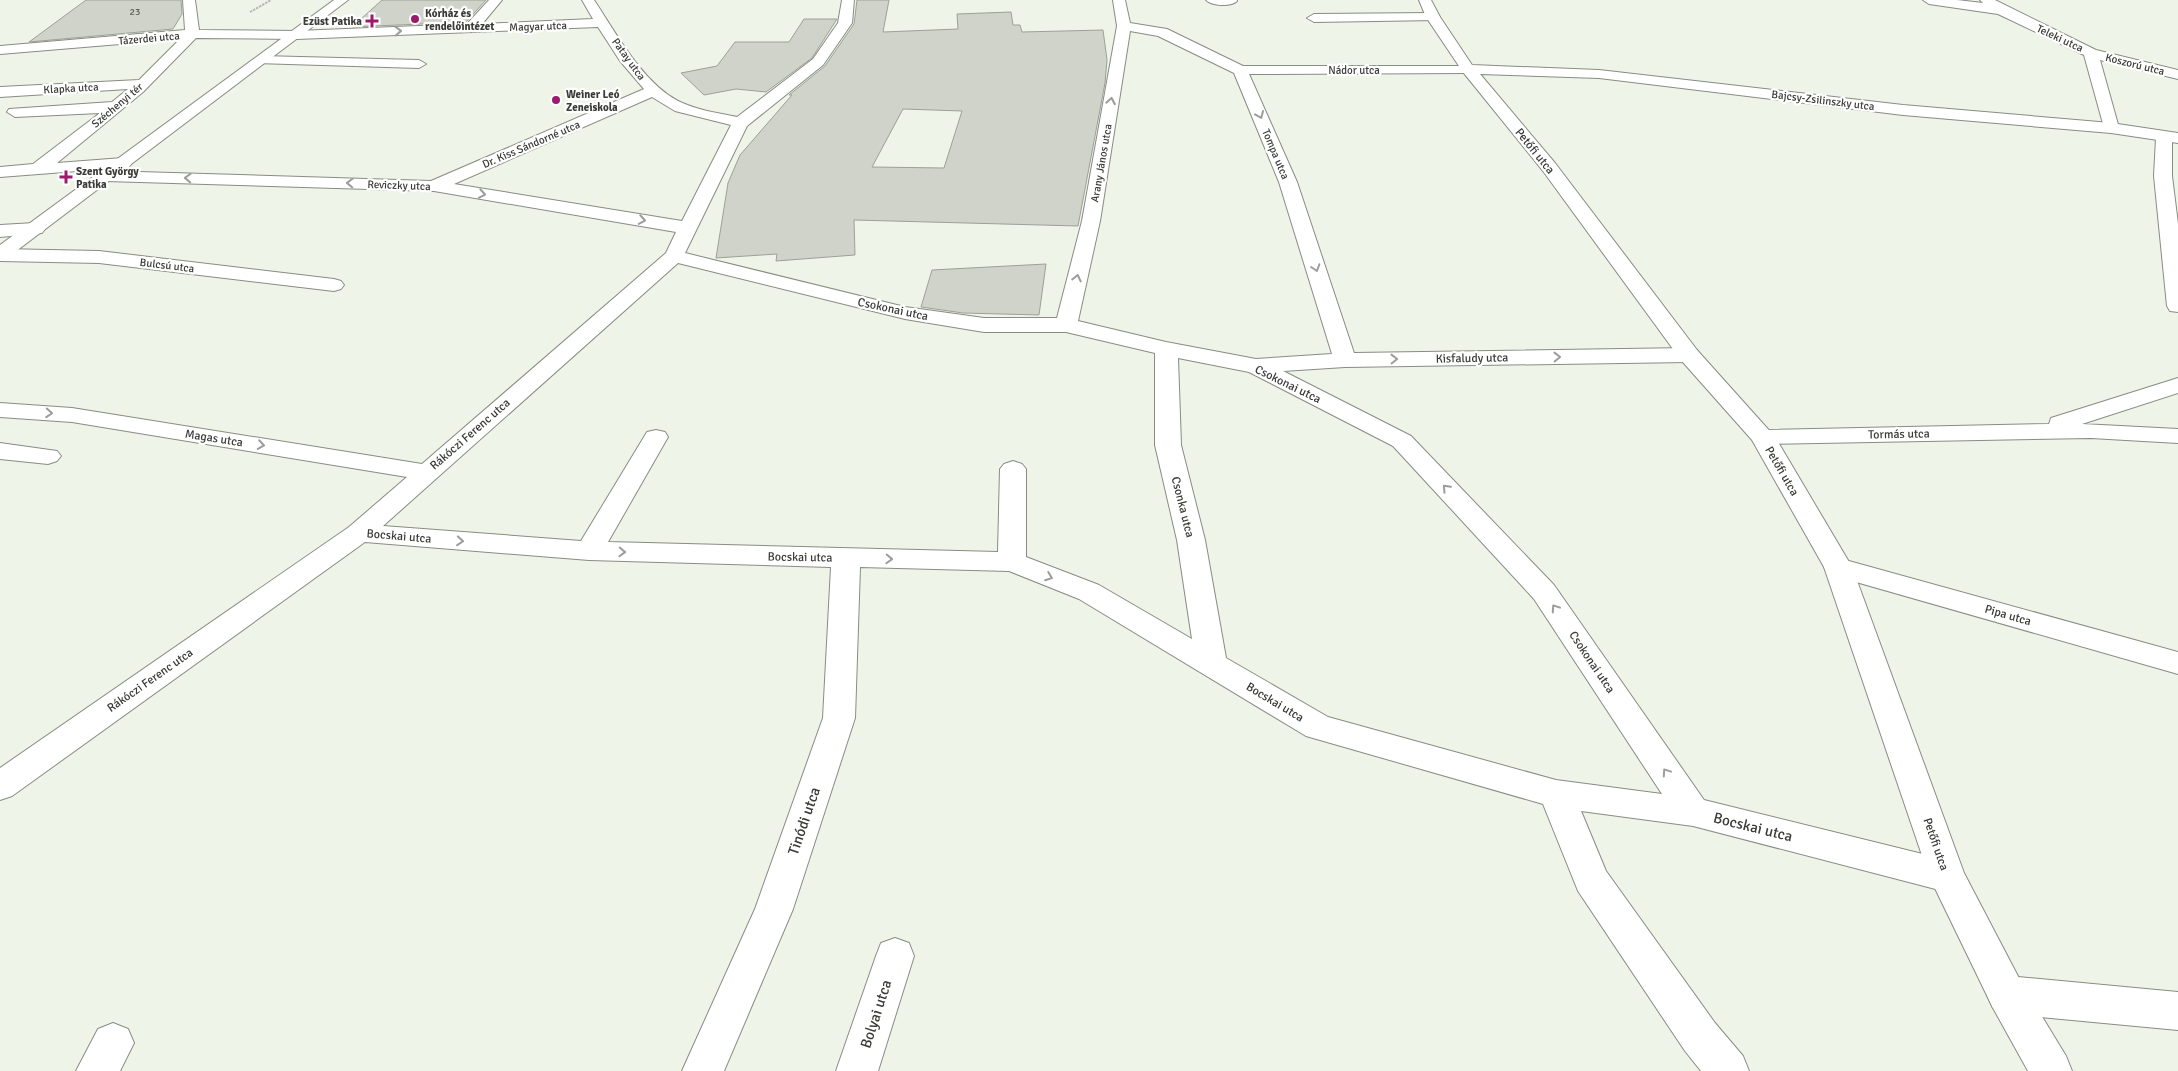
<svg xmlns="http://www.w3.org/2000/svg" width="2178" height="1071" viewBox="0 0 2178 1071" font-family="Signika,sans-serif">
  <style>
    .building { fill: #cfd3c9; stroke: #9ca097; fill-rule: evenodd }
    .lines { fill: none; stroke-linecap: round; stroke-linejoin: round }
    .minor-casing { stroke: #888c83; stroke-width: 2 }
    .tertiary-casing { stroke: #888c83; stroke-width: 2 }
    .secondary-casing { stroke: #888c83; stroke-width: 2 }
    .path { stroke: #b5b8b0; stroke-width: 2; stroke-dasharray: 2.5 1; stroke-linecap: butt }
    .minor { fill: #fff; fill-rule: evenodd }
    .tertiary { fill: #fff; fill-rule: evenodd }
    .secondary { fill: #fff; fill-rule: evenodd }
    .oneway { stroke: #9c9d9b }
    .poi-dot { fill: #9b1a6e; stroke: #fff; stroke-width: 2 }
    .labels { text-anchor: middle; stroke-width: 4.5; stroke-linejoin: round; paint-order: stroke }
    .number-label { font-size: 10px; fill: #5f615c }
    .far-poi-label { font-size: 11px; font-weight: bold; fill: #3a3b37; stroke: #fff; text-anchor: start }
    .far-street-label { font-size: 11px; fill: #3a3b37; stroke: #fff }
    .street-label { font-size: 12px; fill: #3a3b37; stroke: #fff }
    .near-street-label { font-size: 15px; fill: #3a3b37; stroke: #fff }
  </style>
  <rect width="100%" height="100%" fill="#eff4e9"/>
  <!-- building -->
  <path class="building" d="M86 0H181L182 14 173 29 29 42Z
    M382 0H486L466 22 352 27Z
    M857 0H889L883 32 958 29 957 14 1011 12 1013 25H1020L1022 32 1103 30 1107 60 1105 83 1078 226 854 220 855 255 776 261 777 254 716 258 728 183 740 155 792 95H789L825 66 854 24ZM903 109 962 111 944 168 872 167Z
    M804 19H837L812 58 766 92 736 89 704 95 681 73 717 66 735 42H789Z
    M1046 264 1039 315 963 313 921 307 932 270Z"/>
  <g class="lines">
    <defs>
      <path id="minor" d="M183 0H195L199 30 297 31 467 24 489 0H502L482 24 593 19 582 0H594C616 33 642 82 678 101 696 110 718 113 737 117L813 59 838 23 842 0H854L852 23 823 65 747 126 685 253 905 307 984 318H1057L1082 221 1117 26 1113 0H1125L1130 23 1167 29 1243 66H1473L1475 69 1473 72 1468 73 1249 74 1297 182 1354 353 1689 348 1697 350 1700 355 1697 360 1689 362 1345 367 1283 371 1411 436 1554 585 1704 800 1947 860 1960 865 1965 876 1960 887 1947 892 1693 826 1581 811 1606 871 1715 1023 1743 1056 1749 1071H1701L1685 1051 1578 891 1543 804 1306 736 1079 599 1009 571 860 567 855 718 793 909 724 1071H682L755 909 823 718 831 567 589 560 365 542 12 796 0 800V768L349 527 407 477 72 422 0 417V403L72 408 422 464 666 253 676 232 434 191 106 181 100 180 97 176 100 172 106 171 431 181 644 89 620 61 598 27 297 39 196 38 143 92 57 163 123 158 129 159 132 163 129 167 0 177V167L33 164 100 113 15 117 7 112 9 109 112 102 128 89 0 97V87L139 80 180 39 0 54V46L185 30ZM1130 31 1158 36 1234 73 1279 182 1332 354 1256 359 1166 342 1078 321 1100 221ZM652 97 675 111 731 125 682 221 454 184ZM678 263 905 319 984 332H1066L1155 353V445L1177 540 1192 639 1099 585 1026 557V469L1022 464 1013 461 1004 464 1000 469 998 552 608 542 668 437 665 432 656 430 647 432 644 437 581 541 383 526ZM1178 358 1249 372 1393 446 1534 599 1662 794 1556 780 1328 717 1226 658 1205 540 1181 445Z
        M1206 0H1237V1C1231 7 1212 6 1206 0Z
        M1923 0H1957L1983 3 1980 0H1995L2096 50 2178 70V79L2100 60 2119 128 2117 131H2105L2084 55 1998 14 1929 4Z
        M1433 13 1440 17 1438 20 1314 22 1307 18 1314 14Z
        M261 56 419 60 426 64 419 68 256 63 254 60Z
        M2164 133 2170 134 2172 138V176L2178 224V312L2170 311 2167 306 2154 176 2156 138 2158 134Z
        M35 223 42 225 45 229 42 233 0 237V225Z
        M0 249 99 251 334 279 341 281 344 285 341 289 334 291 99 263 0 261Z
        M2178 378V393L2082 424 2178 429V443L2091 438 1763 444 1754 442 1751 437 1754 432 1763 430 2049 424 2051 418Z
        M0 443 57 451 61 456 57 461 48 464 0 459Z
        M1838 558 2178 652V674L1828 574 1824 567 1828 560Z
        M895 938 909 943 914 956 878 1071H836L876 956 881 943Z
        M2007 976 2178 992V1030L2007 1014 1993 1008 1987 995 1993 982Z
        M113 1023 128 1029 134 1043 120 1071H76L98 1029Z"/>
      <path id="tertiary" d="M1419 0H1431L1440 17 1472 65 1599 70 1903 105 2111 123 2178 133V143L2111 133 1903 115 1599 78 1480 74 1555 163 1697 350 1775 437 1852 567 1964 873 2021 982 2066 1056 2072 1071H2028L1993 1008 1929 876 1824 567 1752 440 1681 360 1543 171 1463 72 1426 17Z"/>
      <path id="secondary" d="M334 0H348L7 258 0 260V245Z"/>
    </defs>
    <!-- minor casing -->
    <use href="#minor" class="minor-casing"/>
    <!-- tertiary casing -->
    <use href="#tertiary" class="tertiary-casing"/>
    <!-- secondary casing -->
    <use href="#secondary" class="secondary-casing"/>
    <!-- path -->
    <path class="path" d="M250 12 271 0"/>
    <!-- minor -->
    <use href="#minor" class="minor"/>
    <!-- tertiary -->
    <use href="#tertiary" class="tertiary"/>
    <!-- secondary -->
    <use href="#secondary" class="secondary"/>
  </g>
  <!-- one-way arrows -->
  <defs><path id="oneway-chevron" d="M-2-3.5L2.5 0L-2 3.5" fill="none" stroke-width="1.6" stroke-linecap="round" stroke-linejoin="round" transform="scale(1.25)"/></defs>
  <g class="oneway">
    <use href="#oneway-chevron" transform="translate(398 31) rotate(-2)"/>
    <use href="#oneway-chevron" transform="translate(1111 101) rotate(-80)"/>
    <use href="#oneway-chevron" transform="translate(1260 115) rotate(67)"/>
    <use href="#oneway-chevron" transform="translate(188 178) rotate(-178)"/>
    <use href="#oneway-chevron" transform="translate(350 183) rotate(-178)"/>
    <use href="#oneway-chevron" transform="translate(482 194) rotate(10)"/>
    <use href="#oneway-chevron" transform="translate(642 220) rotate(10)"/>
    <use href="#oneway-chevron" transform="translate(1316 268) rotate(72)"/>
    <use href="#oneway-chevron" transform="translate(1077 278) rotate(-77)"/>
    <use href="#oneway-chevron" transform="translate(1557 357) rotate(-1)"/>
    <use href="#oneway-chevron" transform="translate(1394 359) rotate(-1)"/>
    <use href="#oneway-chevron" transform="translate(49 413) rotate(4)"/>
    <use href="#oneway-chevron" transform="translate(261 445) rotate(9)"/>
    <use href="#oneway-chevron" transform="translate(1446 488) rotate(-133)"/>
    <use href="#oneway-chevron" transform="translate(460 541) rotate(5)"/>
    <use href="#oneway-chevron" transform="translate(622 552) rotate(2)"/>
    <use href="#oneway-chevron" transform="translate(889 559) rotate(2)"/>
    <use href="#oneway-chevron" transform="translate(1049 577) rotate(21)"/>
    <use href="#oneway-chevron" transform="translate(1555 608) rotate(-124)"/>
    <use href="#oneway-chevron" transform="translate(1666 772) rotate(-124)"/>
  </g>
  <!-- markers -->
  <g class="poi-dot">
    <circle cx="415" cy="19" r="5"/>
    <path d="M369.5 13.5h5v5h5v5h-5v5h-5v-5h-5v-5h5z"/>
    <circle cx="556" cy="100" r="5"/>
    <path d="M63.5 169.5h5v5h5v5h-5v5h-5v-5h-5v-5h5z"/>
  </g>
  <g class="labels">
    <!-- number labels -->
    <g class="number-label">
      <text x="135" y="15">23</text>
    </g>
    <!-- far-poi labels -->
    <g class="far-poi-label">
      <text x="425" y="17">Kórház és<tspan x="425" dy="13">rendelőintézet</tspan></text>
      <text x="362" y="25" text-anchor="end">Ezüst Patika</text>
      <text x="566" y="98">Weiner Leó<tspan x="566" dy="13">Zeneiskola</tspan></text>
      <text x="76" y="175">Szent György<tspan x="76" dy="13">Patika</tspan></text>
    </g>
    <!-- far-street labels -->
    <g class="far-street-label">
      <text transform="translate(538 26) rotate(-2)" y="4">Magyar utca</text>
      <text transform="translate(149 38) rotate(-5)" y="4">Tázerdei utca</text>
      <text transform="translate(2060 38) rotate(25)" y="4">Teleki utca</text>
      <text transform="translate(629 59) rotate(54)" y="4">Patay utca</text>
      <text transform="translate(2135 64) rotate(14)" y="4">Koszorú utca</text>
      <text x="1354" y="74">Nádor utca</text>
      <text transform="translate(71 88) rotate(-3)" y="4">Klapka utca</text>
      <text transform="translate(1823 100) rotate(7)" y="4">Bajcsy-Zsilinszky utca</text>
      <text transform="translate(117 105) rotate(-40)" y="4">Széchenyi tér</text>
      <text transform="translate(531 144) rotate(-23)" y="4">Dr. Kiss Sándorné utca</text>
      <text transform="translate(1276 154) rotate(67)" y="4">Tompa utca</text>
      <text transform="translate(1101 163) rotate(-80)" y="4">Arany János utca</text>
      <text transform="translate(399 185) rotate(2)" y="4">Reviczky utca</text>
      <text transform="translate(167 265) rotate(7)" y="4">Bulcsú utca</text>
    </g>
    <!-- street labels -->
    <g class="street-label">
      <text transform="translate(1535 151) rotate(51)" y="4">Petőfi utca</text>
      <text transform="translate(893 309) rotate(12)" y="4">Csokonai utca</text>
      <text transform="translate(1472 358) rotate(-1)" y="4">Kisfaludy utca</text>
      <text transform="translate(1288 384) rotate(26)" y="4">Csokonai utca</text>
      <text transform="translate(470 434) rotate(-41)" y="4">Rákóczi Ferenc utca</text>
      <text transform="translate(1899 434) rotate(-1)" y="4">Tormás utca</text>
      <text transform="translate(214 438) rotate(9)" y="4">Magas utca</text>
      <text transform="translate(1782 471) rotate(60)" y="4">Petőfi utca</text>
      <text transform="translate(1183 507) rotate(76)" y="4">Csonka utca</text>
      <text transform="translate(399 536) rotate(5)" y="4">Bocskai utca</text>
      <text transform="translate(800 557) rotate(1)" y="4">Bocskai utca</text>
      <text transform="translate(2008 615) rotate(16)" y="4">Pipa utca</text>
      <text transform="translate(1592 662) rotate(56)" y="4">Csokonai utca</text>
      <text transform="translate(150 680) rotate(-35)" y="4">Rákóczi Ferenc utca</text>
      <text transform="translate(1275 702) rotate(31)" y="4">Bocskai utca</text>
      <text transform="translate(1936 844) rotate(71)" y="4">Petőfi utca</text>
    </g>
    <!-- near-street labels -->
    <g class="near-street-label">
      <text transform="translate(804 821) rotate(-71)" y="5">Tinódi utca</text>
      <text transform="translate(1753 827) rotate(14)" y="5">Bocskai utca</text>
      <text transform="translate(876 1014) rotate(-72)" y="5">Bolyai utca</text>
    </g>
  </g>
</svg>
